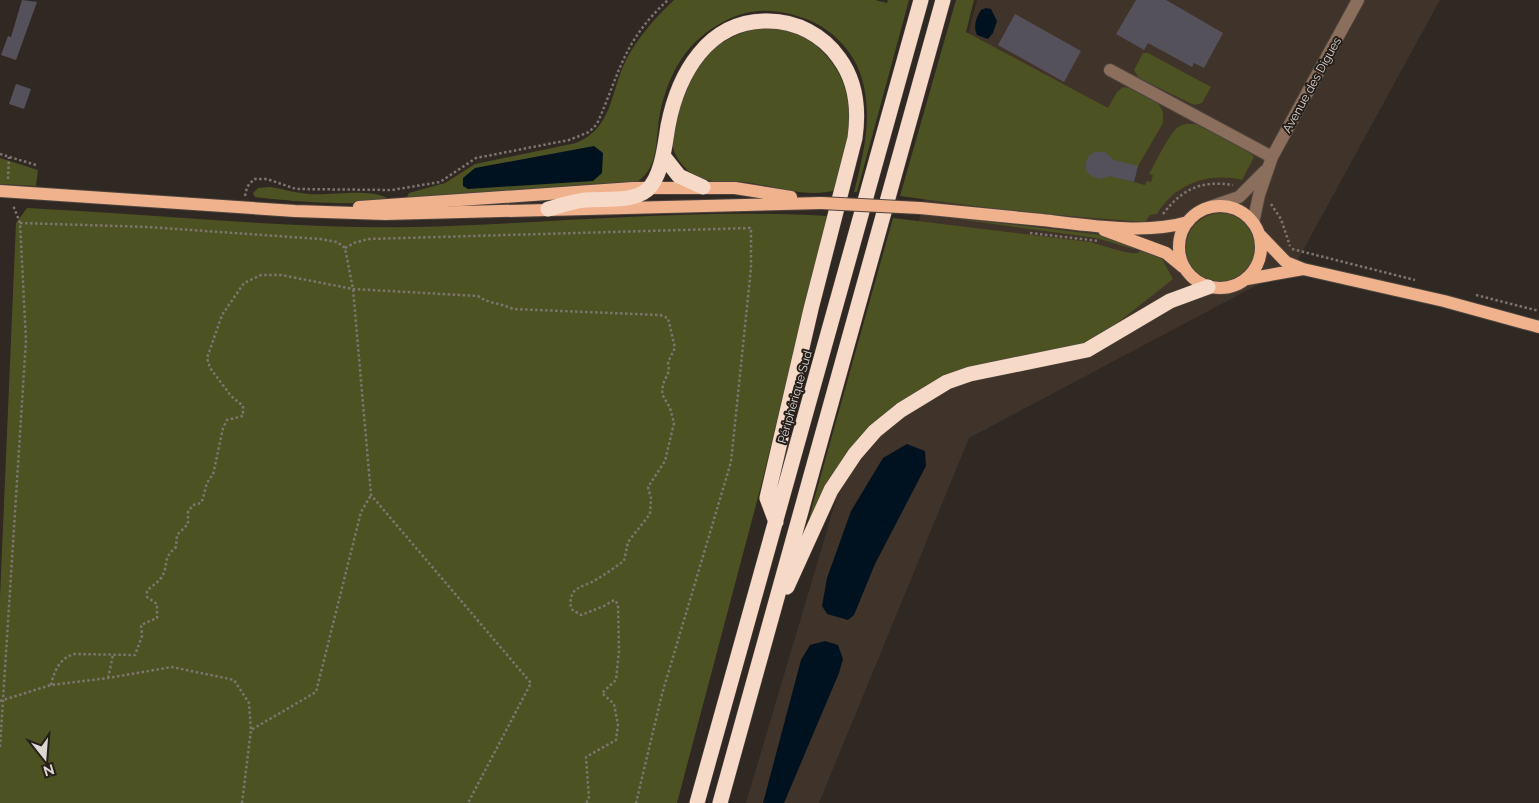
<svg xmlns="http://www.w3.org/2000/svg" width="1539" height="803" viewBox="0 0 1539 803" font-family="Raleway,sans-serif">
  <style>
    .built { fill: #403329 }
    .green { fill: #4d5223 }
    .water { fill: #00121f }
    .building { fill: #55515b }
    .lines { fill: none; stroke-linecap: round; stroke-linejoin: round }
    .minor-casing { stroke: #4c443e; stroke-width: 14 }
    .major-casing { stroke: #4c443e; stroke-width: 14 }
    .highway-casing { stroke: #4c443e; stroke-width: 16 }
    .path { stroke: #7c7570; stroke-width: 2.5; stroke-dasharray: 2.5 2.5; stroke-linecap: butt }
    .minor { stroke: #8c6e5d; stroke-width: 12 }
    .major { stroke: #efb28d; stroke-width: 12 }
    .highway { stroke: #f6d9c7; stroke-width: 15 }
    .major-bridge-casing { stroke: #4c443e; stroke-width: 14; stroke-linecap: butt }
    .major-bridge { stroke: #efb28d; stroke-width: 12 }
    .labels { text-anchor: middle; stroke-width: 4; stroke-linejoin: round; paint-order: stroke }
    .street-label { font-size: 12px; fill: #dcd7d3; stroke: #261e19 }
  </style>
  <rect width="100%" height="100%" fill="#302822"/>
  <!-- built -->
  <path class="built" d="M977 0H1440L1295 265 969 438 819 803H746L919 220Z"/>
  <!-- green -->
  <path class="green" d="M674 0H875L887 3 888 0H909L857 192H854C864 153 874 112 860 73 852 50 832 30 809 20 780 9 753 6 725 21 687 40 669 72 660 113 655 139 660 167 637 182L409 199 407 197 409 193 445 183 475 164 576 143C613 128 610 92 626 60 638 37 655 18 674 0Z
    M956 0H974L966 32 1108 108 1117 92 1123 87 1131 88 1158 103 1163 112V123L1138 166 1122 179 1145 185 1147 181 1151 182 1153 175 1149 174C1157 160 1165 142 1175 130 1192 111 1231 141 1248 151L1254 157 1242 180C1208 172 1175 184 1157 214L1150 215 1145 222 1018 212 900 196Z
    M758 27C768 28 779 28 789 30 801 33 812 41 821 50 863 91 849 140 837 190 808 198 780 188 751 183 732 179 710 186 692 174 685 168 677 160 674 151 666 126 689 74 706 56 720 40 739 34 758 27Z
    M1143 53H1148L1211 87 1202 103 1194 105 1139 78 1134 70Z
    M0 158 38 170 36 186 0 184Z
    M270 187C283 189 296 193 309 194 330 196 368 188 387 198 372 209 276 200 255 197L253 193 258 188Z
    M27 208C155 214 284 229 413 227 551 224 688 208 827 216L762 482 677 803H0V597L16 223Z
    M1186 248a35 35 0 1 1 70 0a35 35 0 1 1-70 0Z
    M928 215 1094 234 1114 238 1136 247 1134 249 1096 238Z
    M893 218 1090 242C1102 245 1129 255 1138 253L1141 249 1162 259 1173 279 1106 332 1082 345 963 369 897 403 868 430 813 516 809 518Z"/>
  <!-- water -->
  <path class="water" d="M986 8 991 9 997 21 993 33 988 39 977 35C973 26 976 18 981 10Z
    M594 146 603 153 602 173 593 181 468 189 463 186V178L475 168Z
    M907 444 925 451 926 466 875 564 854 615 848 620 827 614 822 606 827 578 851 511 883 458Z
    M825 641 838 645 843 659 839 673 784 803H763L801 660 810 645Z"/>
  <!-- building -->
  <path class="building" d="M22 0 37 2 16 60 1 55 8 36 11 37Z
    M1136 0H1166L1223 33 1204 68 1194 63 1192 67 1148 43 1144 50 1116 34Z
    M1015 14 1081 51 1064 82 998 45Z
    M16 84 31 89 24 109 9 104Z
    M1095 152H1105L1114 160 1138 166 1134 182 1109 176 1100 179 1091 176 1086 170V162L1089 156Z"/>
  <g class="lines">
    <defs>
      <path id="minor" d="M1110 70 1272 157
        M1210 207 1239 197 1265 171
        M1253 223 1259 195 1272 157 1358 0"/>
      <path id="major" d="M0 191 295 211 385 214 821 203
        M1179 247a41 41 0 1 1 82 0a41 41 0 1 1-82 0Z
        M359 207 633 188H735L791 197
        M920 208C961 212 1002 216 1042 220 1086 225 1145 235 1188 222
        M1104 230 1166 253 1183 267
        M1260 235 1286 262 1303 269 1444 301 1539 327
        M1247 279 1303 269"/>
      <path id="highway" d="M664 157 679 176 703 187
        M548 209C560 206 573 201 585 200 605 198 631 203 647 190 662 177 665 144 668 126 678 74 708 20 768 21 796 21 823 35 839 58 856 81 859 110 855 138L811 309 767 498 776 522
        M787 587 831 490 855 454 875 431 901 410 947 382 970 374 1087 350 1170 301 1208 287
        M697 803 921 0
        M720 803 943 0"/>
    </defs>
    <!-- minor casing -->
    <use href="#minor" class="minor-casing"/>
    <!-- major casing -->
    <use href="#major" class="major-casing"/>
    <!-- highway casing -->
    <use href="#highway" class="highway-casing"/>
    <!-- path -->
    <path class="path" d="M0 154 36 165
      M8 179 9 157
      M245 196 247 187 254 179H267L296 189 392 190 440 182 476 158 569 140 589 132 597 124C620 72 623 41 668 0
      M1271 204 1281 219 1290 246
      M1163 214C1182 189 1201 180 1233 185
      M20 223 148 227 320 239 337 242 345 248 353 289 371 495 531 683 468 803
      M1030 233 1099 241
      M345 248 354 243 368 239 751 228V268L731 462 662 694 636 803
      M1292 249 1415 280
      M1476 295 1539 311
      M108 678 113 655
      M51 685C54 671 60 658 74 654L135 655 142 636 141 625 157 618V604L147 597V592C150 586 157 584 161 578 170 564 161 560 176 547L177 535 188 524V512L193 505 201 503C206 493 204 483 213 475L223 428 227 420 243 416V406L231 396 210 368 207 358 222 315 244 283 261 275H281L353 289 478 296C489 304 501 303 513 309L660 315 668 318 675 348 668 362 669 371 663 384 662 394 670 408 674 423 665 461 648 487 651 498 650 514 628 542 624 561C615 567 606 574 597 579 582 589 568 585 571 609L581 615 604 606 614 600 618 604 619 651 616 680 602 693 614 704 618 725 616 740 586 757 589 799 586 803
      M0 701 51 685 108 678 172 667 234 680 249 703 251 730
      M0 747 26 340 20 223 13 205
      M242 803 251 730 316 692 361 512 371 495"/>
    <!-- minor -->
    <use href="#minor" class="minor"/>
    <!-- major -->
    <use href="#major" class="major"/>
    <!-- highway -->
    <use href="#highway" class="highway"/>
    <defs>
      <path id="major-bridge" d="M821 203 920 208"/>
    </defs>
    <!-- major-bridge casing -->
    <use href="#major-bridge" class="major-bridge-casing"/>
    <!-- major-bridge -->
    <use href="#major-bridge" class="major-bridge"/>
  </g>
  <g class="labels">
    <!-- street labels -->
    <g class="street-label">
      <text transform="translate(1312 85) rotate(-61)" y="4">Avenue des Digues</text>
      <text transform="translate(795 397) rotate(-74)" y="4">Périphérique Sud</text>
    </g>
  </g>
  <!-- north arrow -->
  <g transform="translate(45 758) rotate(163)" stroke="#261e19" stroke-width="4" paint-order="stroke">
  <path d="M0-4L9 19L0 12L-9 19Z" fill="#dcd7d3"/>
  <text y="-8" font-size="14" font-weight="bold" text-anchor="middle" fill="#dcd7d3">N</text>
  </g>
</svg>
